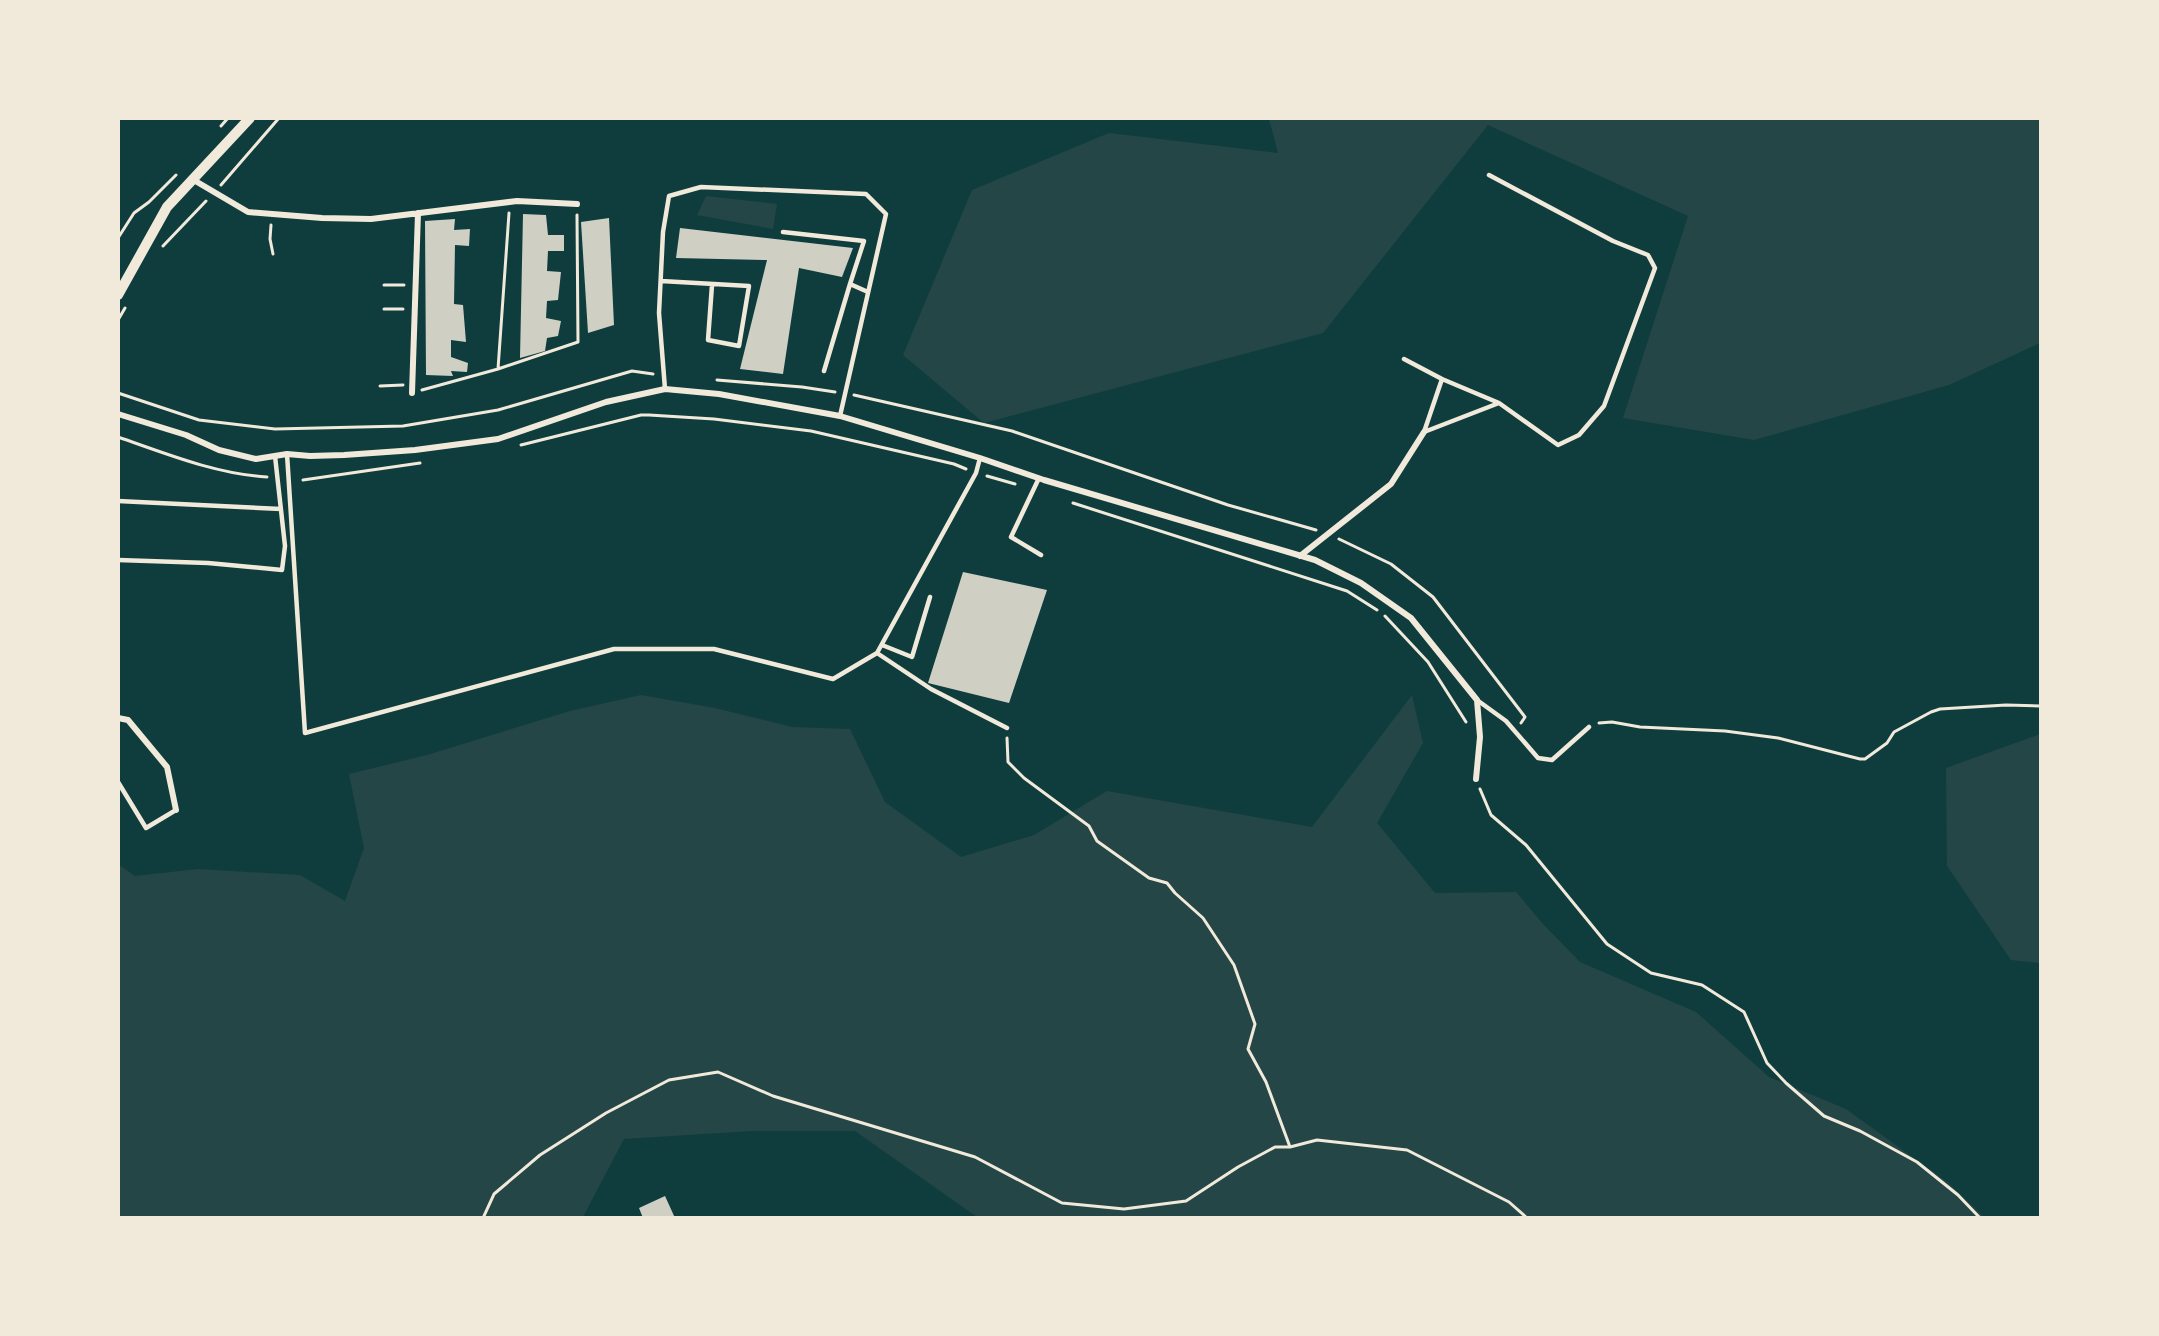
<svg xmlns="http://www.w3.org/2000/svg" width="2159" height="1336" viewBox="0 0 2159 1336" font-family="Bitter,serif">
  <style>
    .green { fill: #244646 }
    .building { fill: #cfcfc3 }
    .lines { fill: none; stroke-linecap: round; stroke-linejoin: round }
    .path { stroke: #f1e9da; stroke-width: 3 }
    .service { stroke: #f1e9da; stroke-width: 4.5 }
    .minor { stroke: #f1e9da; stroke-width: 6 }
    .tertiary { stroke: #f1e9da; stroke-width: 10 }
  </style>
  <rect width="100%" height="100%" fill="#0f3d3e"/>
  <!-- green -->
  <path class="green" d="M1269 119H2040V343L1949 385 1754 440 1623 418 1688 216 1488 125 1323 333 984 423 903 355 972 190 1109 133 1278 153Z
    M706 196 777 204 773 229 697 215Z
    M641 695 715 708 792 727 850 729 885 802 961 857 1034 835 1107 791 1312 827 1412 695 1423 743 1377 823 1435 893 1516 892 1543 924 1580 962 1696 1012 1769 1077 1846 1109 1947 1182 1984 1217H977L855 1131H752L624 1139 583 1217H119L118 864 135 876 198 869 300 875 345 901 364 848 349 774 427 755 570 711Z
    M2040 734V963L2011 960 1947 866 1946 768Z"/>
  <!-- building -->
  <path class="building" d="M523 214 546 215 548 235H564V251H548L547 271 561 272 558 300 547 301 546 318 561 321 558 336 547 338 545 351 520 358Z
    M609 218 614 325 588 333 581 222Z
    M455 219 454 230 470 229 469 246 455 245 454 304 463 305 466 342 451 340V357L468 363 467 372 451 371 453 376 426 375 425 221Z
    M680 228 853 248 842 277 799 268 783 374 740 369 767 260 676 258Z
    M963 572 1047 590 1009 703 928 683Z
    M665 1196 675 1218H643L639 1208Z"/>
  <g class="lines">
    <!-- path -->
    <path class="path" d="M221 126 228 118
      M221 185 279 118
      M509 213 498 369 578 342 577 215
      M271 225 270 239 273 254
      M118 238 134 213 149 202 176 175
      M163 246 206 201
      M384 285H404
      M384 309H403
      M118 320 125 308
      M717 380 802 387 835 392
      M380 386 403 385
      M422 390 498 369
      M118 393 199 420 275 429 403 426 498 410 632 371 653 374
      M854 395 1012 431 1228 505 1316 530
      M118 437C167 454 216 474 267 477
      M521 445 641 415H649L714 419 811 431 954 464 966 469
      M987 476 1015 484
      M303 480 420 463
      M1073 503 1347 591 1377 610
      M1339 539 1391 564 1433 597 1525 717 1521 723
      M1385 616 1428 662 1466 722
      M1599 723 1612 722 1640 727 1725 731 1778 738 1860 759H1865L1887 743 1894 732 1931 712 1940 709 2006 705 2040 706
      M1007 738 1008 762 1024 778 1089 826 1097 841 1149 878 1167 883 1175 893 1203 918 1234 965 1255 1024 1248 1049 1266 1082 1290 1147
      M1480 789 1491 815 1526 845 1607 944 1651 973 1702 985 1744 1012 1767 1063 1786 1083 1824 1116 1860 1131 1917 1162 1958 1195 1980 1218
      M483 1218 494 1194 540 1155 606 1113 669 1080 718 1072 773 1096 975 1157 1062 1203 1124 1209 1186 1201 1238 1167 1275 1147H1290L1317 1140 1407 1150 1509 1202 1527 1218"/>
    <!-- service -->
    <path class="service" d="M783 232 864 241 850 284
      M661 281 749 286 739 346 708 340 712 285
      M1404 359 1442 379
      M824 371 850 284 868 292
      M665 389 659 313 663 232 669 196 701 187 866 194 886 214 840 416
      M1424 432 1442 379 1499 403 1558 445 1579 435 1604 406 1655 268 1648 255 1613 241 1489 175
      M1424 432 1499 403
      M287 454 305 733 614 649H714L833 679 877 653 976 473 980 458
      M1039 478 1011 537 1041 555
      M118 501 281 509
      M118 560 208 563 282 570 285 546 275 456
      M882 645 912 657 930 597
      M877 653 931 689 1007 728
      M1477 700 1506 721 1538 758 1552 760 1589 727
      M118 782 146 828 176 810"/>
    <!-- minor -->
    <path class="minor" d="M192 179 248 212 322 218 371 219 517 201 577 204
      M412 393 418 213
      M118 414 186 435 219 450 256 459 287 454 310 456 344 455 415 450 498 439 606 402 665 389 719 394 840 416 980 458 1044 480 1315 560 1361 583 1411 618 1477 700 1480 737 1476 779
      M1300 556 1391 484 1424 432
      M118 718 128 720 167 767 176 810"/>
    <!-- tertiary -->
    <path class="tertiary" d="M118 295 167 207 250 118"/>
  </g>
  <!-- border -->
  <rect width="2159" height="1336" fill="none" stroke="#f1e9da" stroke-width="240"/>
</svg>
